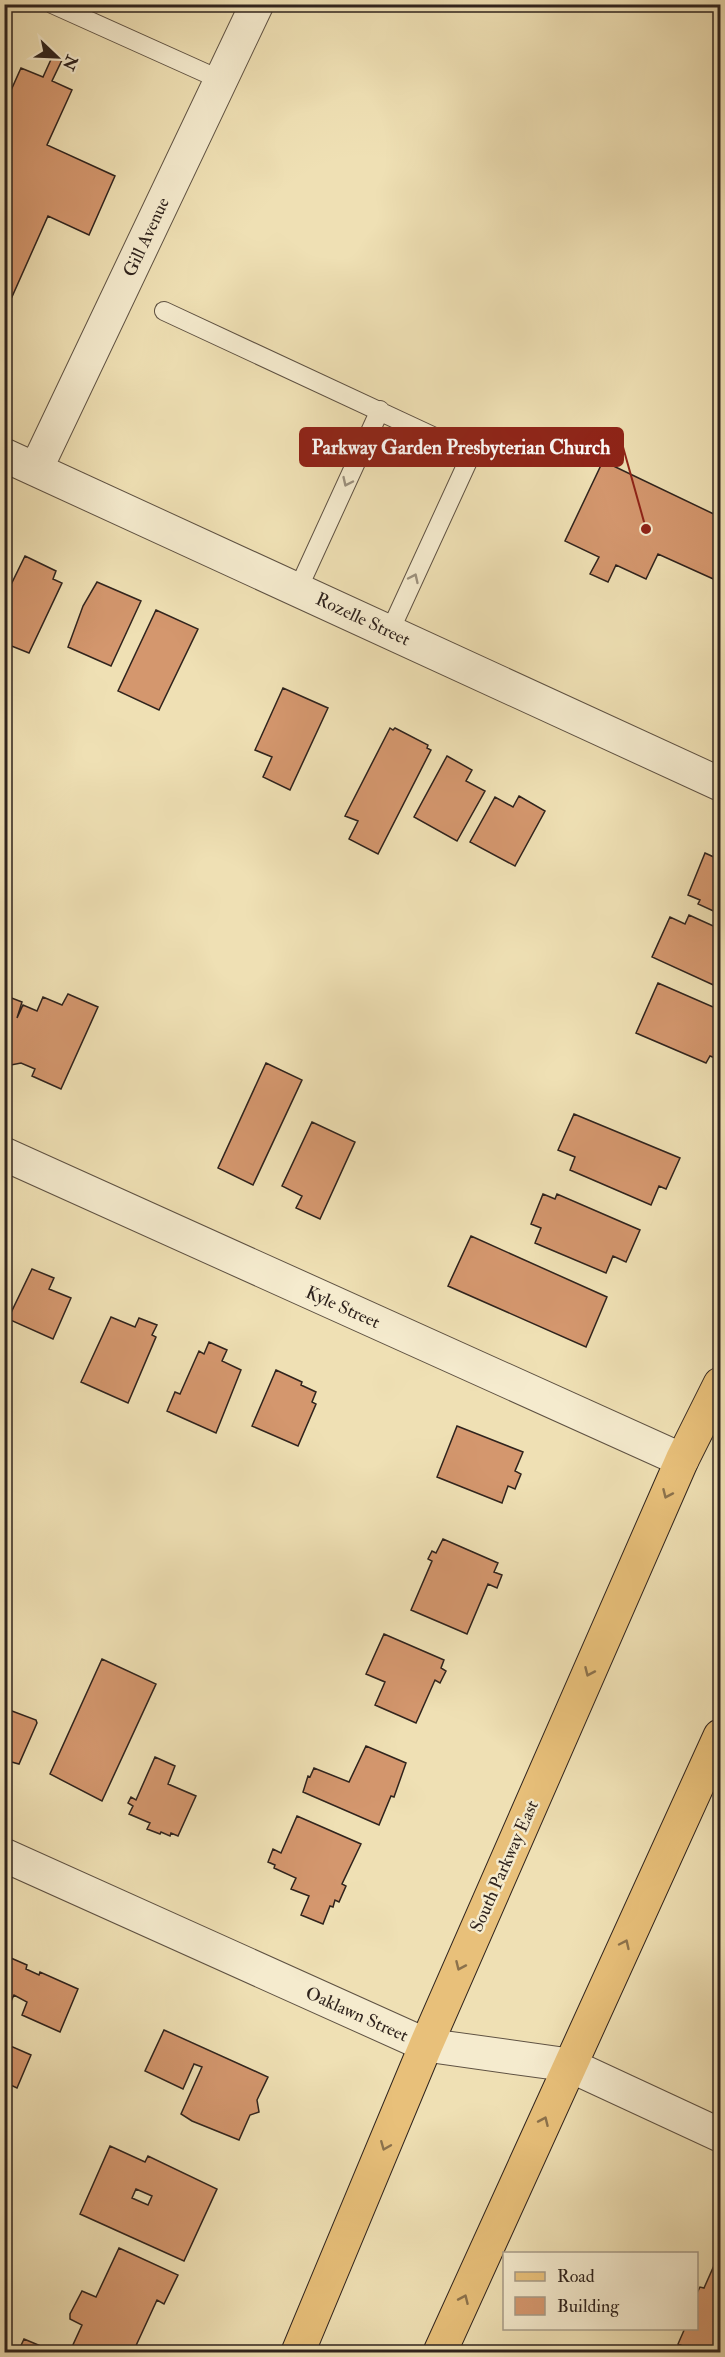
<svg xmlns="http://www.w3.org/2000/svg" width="725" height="2357" viewBox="0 0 725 2357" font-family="'IM FELL Double Pica',serif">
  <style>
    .building { fill: #d4976e; stroke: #2f231d; stroke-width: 1.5; fill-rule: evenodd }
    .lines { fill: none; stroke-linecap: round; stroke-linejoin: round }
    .service-casing { stroke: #5f5243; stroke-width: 20 }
    .minor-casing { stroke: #5f5243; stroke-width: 35 }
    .primary-casing { stroke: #2f231d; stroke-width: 35 }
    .service { stroke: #f5ebce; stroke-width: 18 }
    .minor { stroke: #f5ebce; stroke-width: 33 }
    .primary { stroke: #e8c07a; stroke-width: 33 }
    .oneway { stroke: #9c917e }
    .oneway2 { stroke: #8c724c }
    .labels { text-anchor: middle; stroke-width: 5; stroke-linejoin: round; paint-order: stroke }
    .street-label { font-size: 18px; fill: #2f231d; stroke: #f5ebce }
    .leader { fill: none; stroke: #8f2418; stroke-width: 2 }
    .callout-dot { fill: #8f2418; stroke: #f5ebce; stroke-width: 2 }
    .callout { fill: #8f2418; stroke: #8f2418; stroke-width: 2 }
    .callout-label { font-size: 20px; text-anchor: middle; font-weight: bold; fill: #fff }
  </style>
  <rect width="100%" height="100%" fill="#efe0b4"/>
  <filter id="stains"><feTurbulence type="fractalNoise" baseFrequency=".00333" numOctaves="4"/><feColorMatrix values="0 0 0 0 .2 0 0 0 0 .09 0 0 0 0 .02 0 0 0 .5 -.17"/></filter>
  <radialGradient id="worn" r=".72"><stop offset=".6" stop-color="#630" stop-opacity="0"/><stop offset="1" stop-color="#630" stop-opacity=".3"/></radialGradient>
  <!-- building -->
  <path class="building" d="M53 55 62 60 52 81 72 90 47 145 115 176 89 235 48 216 7 308 4 307V106L21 68 43 77Z
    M603 461 720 517V582L658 554 646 579 616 565 608 582 590 574 599 557 565 541Z
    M25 556 56 571 53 579 62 583 29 653 4 643V599Z
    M97 582 141 601 111 666 68 647 83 606Z
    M156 610 198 629 159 710 118 691Z
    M283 688 328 708 290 790 263 777 272 757 255 750Z
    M390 728 393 730 395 728 428 745 427 748 431 750 378 854 349 839 358 821 345 816Z
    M447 756 472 770 466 781 485 791 457 841 414 817Z
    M519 796 545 811 515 866 470 842 495 797 513 807Z
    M705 853 716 858 720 854V914L698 904 700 900 688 895Z
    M689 915 720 929V988L652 957 670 917 685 924Z
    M658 983 720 1010V1060L710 1056 706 1063 636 1033Z
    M68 994 98 1007 61 1089 32 1076 35 1069 21 1063 11 1065 4 1061V995L22 1002 17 1018 23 1005 37 1011 43 997 62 1005Z
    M266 1063 302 1080 253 1185 218 1168Z
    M574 1114 680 1158 666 1189 659 1186 651 1205 570 1170 575 1157 558 1150Z
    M312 1122 355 1142 320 1219 296 1208 302 1196 282 1186Z
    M543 1194 555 1199 557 1194 640 1230 626 1262 613 1256 606 1273 535 1243 541 1228 531 1224Z
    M471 1236 607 1297 586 1347 448 1286Z
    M32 1269 54 1278 49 1289 71 1298 53 1339 8 1319Z
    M111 1317 135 1327 139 1318 157 1325 152 1335 156 1337 128 1403 81 1382Z
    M209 1342 227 1350 222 1361 241 1370 216 1433 167 1411 175 1392 180 1394 199 1351 204 1354Z
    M276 1370 302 1382 301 1385 316 1392 312 1402 316 1404 298 1446 252 1426Z
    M457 1426 523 1452 515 1471 521 1474 515 1489 508 1486 502 1503 437 1477Z
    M443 1539 498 1563 494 1572 502 1575 497 1588 488 1584 467 1634 411 1610 432 1561 428 1559 432 1551 436 1553Z
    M384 1634 444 1660 441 1668 446 1671 440 1683 435 1680 416 1723 375 1705 385 1682 366 1674Z
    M102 1659 156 1684 102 1801 50 1774Z
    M4 1708 36 1720 37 1723 19 1764 4 1760Z
    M366 1746 406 1763 394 1797 391 1796 379 1825 303 1792 308 1776 310 1777 314 1768 349 1782Z
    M155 1757 175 1766 168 1784 196 1796 178 1836 171 1833 170 1836 161 1832 160 1834 147 1829 150 1823 129 1814 133 1806 128 1803 131 1797 136 1800Z
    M297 1816 361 1844 342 1884 346 1886 339 1902 335 1900 333 1907 330 1906 323 1924 301 1915 309 1896 291 1889 296 1878 274 1868 275 1865 268 1862 273 1849 281 1853Z
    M4 1955 27 1965 26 1969 39 1975 40 1972 78 1989 60 2032 22 2015 27 2002 14 1995 4 2016Z
    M164 2030 268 2077 257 2100 259 2112 250 2115 239 2140 192 2121 181 2114 202 2067 194 2064 183 2089 145 2071Z
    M4 2041 9 2043 8 2045 31 2055 17 2088 4 2082Z
    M110 2146 145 2162 148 2156 217 2189 184 2261 80 2214ZM136 2189 152 2196 148 2205 132 2198Z
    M119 2248 178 2275 164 2304 157 2300 134 2350 141 2352H83L72 2347 82 2325 70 2319V2314L82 2291 96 2297Z
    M716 2261 720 2263V2352H697L678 2344 685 2328H696V2295L700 2287 704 2288Z
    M24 2339 55 2352H18Z"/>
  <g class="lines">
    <defs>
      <path id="service" d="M52 4 221 80
        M164 311 469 453V459L390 631
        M298 589 380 410"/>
      <path id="minor" d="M4 455 720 784
        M36 469 257 4
        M4 1154 682 1460
        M4 1855 426 2045 569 2065 720 2135"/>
      <path id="primary" d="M298 2352 426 2045 682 1460 720 1384
        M440 2352 720 1736"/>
    </defs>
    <!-- service casing -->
    <use href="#service" class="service-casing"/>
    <!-- minor casing -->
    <use href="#minor" class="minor-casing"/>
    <!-- primary casing -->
    <use href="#primary" class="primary-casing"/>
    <!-- service -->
    <use href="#service" class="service"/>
    <!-- minor -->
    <use href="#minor" class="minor"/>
    <!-- primary -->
    <use href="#primary" class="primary"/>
  </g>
  <!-- one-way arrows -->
  <defs><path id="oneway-chevron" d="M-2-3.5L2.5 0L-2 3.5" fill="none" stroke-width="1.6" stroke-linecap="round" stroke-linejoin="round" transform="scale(1.5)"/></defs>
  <g class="oneway">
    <use href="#oneway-chevron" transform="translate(347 482) rotate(115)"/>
    <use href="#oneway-chevron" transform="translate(414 578) rotate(-65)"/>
  </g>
  <g class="oneway2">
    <use href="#oneway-chevron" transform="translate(667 1494) rotate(114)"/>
    <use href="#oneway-chevron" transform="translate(589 1672) rotate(114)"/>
    <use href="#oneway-chevron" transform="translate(625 1944) rotate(-65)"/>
    <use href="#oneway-chevron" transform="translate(460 1966) rotate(114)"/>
    <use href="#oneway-chevron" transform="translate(544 2121) rotate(-66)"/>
    <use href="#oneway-chevron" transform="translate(385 2146) rotate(112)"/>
    <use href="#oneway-chevron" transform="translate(464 2299) rotate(-66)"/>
  </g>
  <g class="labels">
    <!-- street labels -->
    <g class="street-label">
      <text transform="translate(146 237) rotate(-65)" y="6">Gill Avenue</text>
      <text transform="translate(363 619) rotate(25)" y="6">Rozelle Street</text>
      <text transform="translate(343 1307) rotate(24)" y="6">Kyle Street</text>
      <text transform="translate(504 1866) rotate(-66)" y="6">South Parkway East</text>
      <text transform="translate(357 2014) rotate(24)" y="6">Oaklawn Street</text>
    </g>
  </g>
  <!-- callouts -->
  <path class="leader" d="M646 529L623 447"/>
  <circle class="callout-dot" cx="646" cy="529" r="6"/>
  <rect class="callout" x="300" y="428" width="323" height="38" rx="6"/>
  <g class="callout-label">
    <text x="461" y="454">Parkway Garden Presbyterian Church</text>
  </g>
  <!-- margin -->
  <rect width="725" height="2357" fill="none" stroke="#efe0b4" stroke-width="24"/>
  <rect x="6" y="6" width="713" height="2345" fill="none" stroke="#2f231d" stroke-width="3"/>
  <rect x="12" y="12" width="701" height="2333" fill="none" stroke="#2f231d" stroke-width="1.5"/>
  <!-- legend -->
  <rect x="503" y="2252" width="195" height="78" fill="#f5ebce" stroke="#a69b87" stroke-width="1.5"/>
  <rect x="515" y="2272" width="30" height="9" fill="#e8c07a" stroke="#a69b87" stroke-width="1.5"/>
  <text x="557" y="2282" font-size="18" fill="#2f231d">Road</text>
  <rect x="515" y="2297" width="30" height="18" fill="#d4976e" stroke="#a69b87" stroke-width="1.5"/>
  <text x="557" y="2312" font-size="18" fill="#2f231d">Building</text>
  <!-- north arrow -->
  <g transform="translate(57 57) rotate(113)" stroke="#f5ebce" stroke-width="4.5" paint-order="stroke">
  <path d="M0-4.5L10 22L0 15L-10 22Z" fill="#2f231d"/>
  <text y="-9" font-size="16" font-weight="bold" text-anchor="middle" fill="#2f231d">N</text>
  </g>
  <rect width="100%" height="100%" filter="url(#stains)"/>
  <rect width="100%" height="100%" fill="url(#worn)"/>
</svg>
